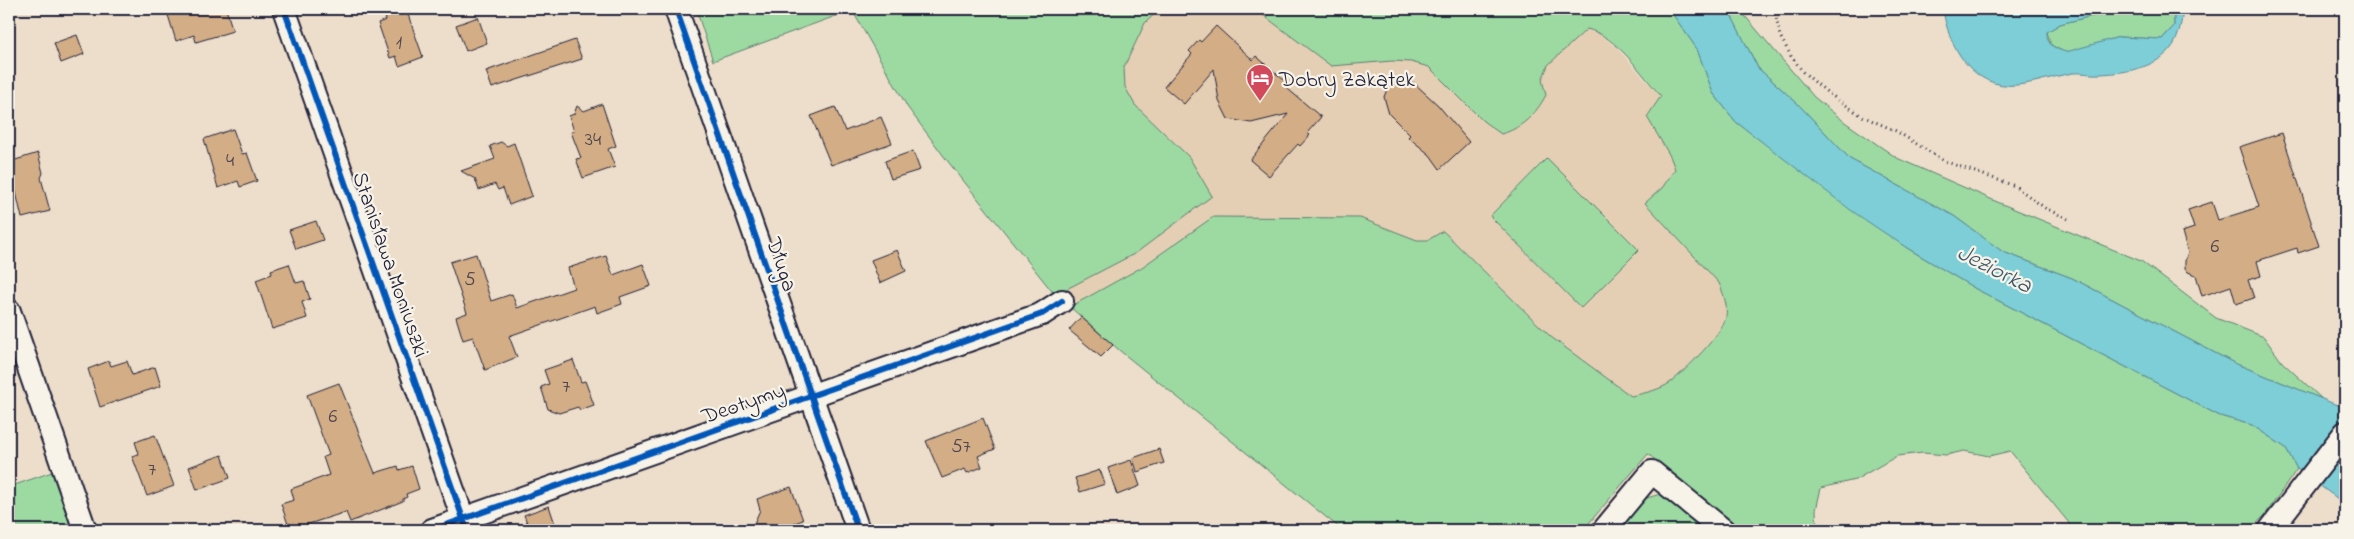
<svg xmlns="http://www.w3.org/2000/svg" width="2354" height="539" viewBox="0 0 2354 539" font-family="'Indie Flower',sans-serif">
  <style>
    .built { fill: #e4cfb5 }
    .green { fill: #9cdaa2; stroke: #5f7e6e }
    .water { fill: #7dced6; stroke: #598998 }
    .building { fill: #d3ad85; stroke: #22223b }
    .lines { fill: none; stroke-linecap: round; stroke-linejoin: round }
    .minor-casing { stroke: #22223b; stroke-width: 26 }
    .path { stroke: #22223b; stroke-width: 3; stroke-dasharray: 1 4; stroke-linecap: butt }
    .minor { stroke: #f7f3e8; stroke-width: 22 }
    .cycleway-casing { stroke: #f7f3e8; stroke-width: 9 }
    .cycleway { stroke: #0057b8; stroke-width: 6 }
    .labels { text-anchor: middle; stroke-width: 4.5; stroke-linejoin: round; paint-order: stroke }
    .number-label { font-size: 20px; fill: #4e454e }
    .poi-label { font-size: 22px; fill: #22223b; stroke: #f7f3e8; text-anchor: start }
    .street-label { font-size: 22px; fill: #22223b; stroke: #f7f3e8 }
    .water-label { font-size: 24px; font-style: italic; fill: #3d566a; stroke: #f7f3e8 }
  </style>
  <rect width="100%" height="100%" fill="#ecdeca"/>
  <filter id="ink" filterUnits="userSpaceOnUse"><feTurbulence type="fractalNoise" baseFrequency=".02" numOctaves="2"/><feDisplacementMap in="SourceGraphic" scale="10" xChannelSelector="R" yChannelSelector="G"/><feConvolveMatrix kernelMatrix="1 2 1 2 8 2 1 2 1" color-interpolation-filters="sRGB"/></filter>
  <g filter="url(#ink)">
    <!-- built -->
    <path class="built" d="M852 9H1560L1587 28 1596 31 1618 49 1685 124 1784 294 1583 530H1342L1119 350 1070 307 946 159 908 108Z"/>
    <!-- green -->
    <path class="green" d="M696 9H1160L1145 23 1124 67 1125 87 1135 105 1189 157 1212 196 1136 253 1055 295 946 159 908 108 852 10 713 61Z
      M1255 9H1669L1697 49 1713 93 1736 122 1782 156 1907 248 1976 289 2220 416 2252 425 2286 448 2297 469 2265 515 2250 530H2068L2069 523 2010 451 1989 456 1964 451 1946 455 1923 453 1897 456 1855 480 1821 488 1816 510 1817 530H1742L1648 454 1583 530H1342L1119 350 1070 307 1142 267 1213 217 1360 218 1417 240H1428L1443 231 1551 337 1631 396C1645 393 1660 390 1671 382 1685 371 1723 333 1726 317 1728 305 1723 293 1719 283L1645 203 1662 188 1675 169 1670 156 1647 117 1661 96C1641 74 1617 36 1587 29L1548 65 1542 80 1546 95C1536 114 1521 129 1501 134L1483 121 1429 67 1411 62 1392 61 1331 66Z
      M1728 9H1739L1814 97 1846 123 1897 158 2002 204 2141 261 2216 318 2264 337 2282 362 2322 399 2234 363 2072 278 2003 252 1954 216 1850 159 1798 104 1758 68Z
      M2120 9H2168L2174 14V26L2162 39 2119 37 2066 53 2051 45 2047 32 2060 24Z
      M1547 158 1639 250 1581 308 1490 216Z
      M52 472 72 530H9V487Z
      M1664 493 1709 530H1617L1643 499Z"/>
    <!-- water -->
    <path class="water" d="M1669 9H1728L1758 68 1798 104 1850 159 1954 216 2003 252 2072 278 2234 363 2337 405 2341 401 2345 404V504L2297 469 2286 448 2252 425 2220 416 1976 289 1907 248 1852 211 1736 122 1713 93 1697 49Z
      M1943 9H2120L2060 24 2047 32C2046 45 2056 49 2066 52L2119 37 2162 39 2174 26V14L2168 9 2183 10C2182 19 2180 31 2176 40 2164 67 2126 73 2100 74 2091 75 2082 72 2073 73 2054 76 2036 83 2017 85 1973 90 1948 46 1943 9Z"/>
    <!-- building -->
    <path class="building" d="M189 9H226L233 31 196 42 194 35 176 41 168 15Z
      M392 9H406L423 57 399 66 396 56 390 58 378 23 386 20 384 12Z
      M478 17 487 43 466 51 456 25Z
      M1216 26 1253 60 1256 56 1285 81 1282 84 1321 117 1307 133 1310 135 1300 146 1298 144 1269 176 1250 160 1288 114 1251 123 1228 119 1219 101 1214 69 1184 104 1164 87 1192 54 1189 51 1199 40 1201 42Z
      M77 35 84 54 61 63 54 43Z
      M575 40 582 59 492 88 486 71Z
      M1397 82 1414 83 1438 105 1469 142 1440 169 1430 155 1408 137 1410 135 1389 114 1384 97 1389 84Z
      M602 104 616 146 608 149 615 167 583 178 576 159 581 158 571 132 574 131 569 116 574 114 577 106 584 111Z
      M835 107 845 131 881 117 892 143 831 165 811 116Z
      M233 129 242 154 247 153 257 181 240 187 238 181 218 188 204 139Z
      M2282 133 2319 246 2298 253 2297 248 2257 261 2261 276 2248 280 2254 298 2236 304 2231 286 2202 296 2196 275 2188 272 2185 268V261L2188 253 2182 232 2194 228 2188 210 2212 202 2218 220 2259 207 2239 147Z
      M501 142 507 146 514 143 532 196 509 205 503 188 498 190 495 184 479 190 475 179 461 171 495 159 490 146Z
      M913 151 920 170 891 179 885 161Z
      M38 153 43 173 41 178 50 211 22 218 9 162Z
      M316 221 323 240 296 249 289 230Z
      M897 250 906 271 880 283 871 260Z
      M476 254 491 301 512 294 517 308 574 288 568 268 606 256 613 275 643 264 651 286 620 297 622 304 597 313 595 306 509 336 517 357 485 370 473 337 463 340 456 317 467 313 450 262Z
      M289 264 296 283 304 281 310 299 302 302 307 318 272 329 256 280 272 274 271 270Z
      M1081 317 1113 345 1101 357 1069 330Z
      M573 360 581 382 585 381 594 405 580 410 578 407 559 413 548 409 541 387 549 384 544 370Z
      M109 361 111 366 127 361 132 375 155 367 161 386 100 407 88 369Z
      M339 383 375 473 398 466 399 470 412 466 419 489 406 494 407 497 403 499V501L350 522 346 512 290 530 281 504 294 500 291 489 329 475 323 457 329 455 307 395Z
      M983 418 995 449 978 456 982 467 967 473 965 469 942 478 926 441Z
      M155 435 174 486 147 496 132 456 139 454 135 442Z
      M1159 449 1164 463 1137 472 1133 458Z
      M222 455 230 478 197 490 189 467Z
      M1131 460 1140 486 1117 495 1108 468Z
      M1100 470 1105 484 1080 492 1075 478Z
      M791 487 803 520 789 525 791 530H751L760 510 757 499Z
      M549 506 557 530H530L524 515Z"/>
    <g class="lines">
      <defs>
        <path id="minor" d="M284 9 467 530
          M676 9 858 530
          M9 311 85 530
          M432 530 1042 314 1062 301
          M1604 530 1652 472 1723 530
          M2270 530 2345 433"/>
      </defs>
      <!-- minor casing -->
      <use href="#minor" class="minor-casing"/>
      <!-- path -->
      <path class="path" d="M1774 9 1780 36 1791 56 1803 72 1828 93 1862 116 1896 131 1944 161 2015 186 2045 208 2068 219"/>
      <!-- minor -->
      <use href="#minor" class="minor"/>
      <defs>
        <path id="cycleway" d="M284 9 467 530
          M676 9 858 530
          M432 530 1042 314 1062 301"/>
      </defs>
      <!-- cycleway casing -->
      <use href="#cycleway" class="cycleway-casing"/>
      <!-- cycleway -->
      <use href="#cycleway" class="cycleway"/>
    </g>
  </g>
  <!-- icons -->
  <defs>
    <symbol id="hotel-pin" viewBox="-11 -11 22 30"><path d="M0 17L-7.5 6A9.5 9.5 0 1 1 7.5 6Z" fill="#d1495b" stroke="#f7f3e8"/><path d="M-6-4.5h1.5V1H6V5H4.5V3h-9V5H-6ZM-4 0a1.8 1.8 0 1 1 3.6 0ZM.5 0V-2.5h3Q6-2.5 6 0Z" fill="#fff"/></symbol>
  </defs>
  <g fill-rule="evenodd">
    <use href="#hotel-pin" x="1244" y="62" width="32" height="43"/>
  </g>
  <g class="labels">
    <!-- number labels -->
    <g class="number-label">
      <text x="399" y="48">1</text>
      <text x="593" y="145">34</text>
      <text x="230" y="166">4</text>
      <text x="2215" y="252">6</text>
      <text x="470" y="285">5</text>
      <text x="566" y="392">7</text>
      <text x="333" y="422">6</text>
      <text x="961" y="452">57</text>
      <text x="152" y="475">7</text>
    </g>
    <!-- poi labels -->
    <g class="poi-label">
      <text x="1279" y="86">Dobry Zakątek</text>
    </g>
    <!-- street labels -->
    <g class="street-label">
      <text transform="translate(392 264) rotate(71)" y="8">Stanisława Moniuszki</text>
      <text transform="translate(783 264) rotate(71)" y="8">Długa</text>
      <text transform="translate(743 402) rotate(-19)" y="8">Deotymy</text>
    </g>
    <!-- water labels -->
    <g class="water-label">
      <text transform="translate(1995 268) rotate(27)" y="8">Jeziorka</text>
    </g>
  </g>
  <!-- margin -->
  <rect width="2354" height="539" fill="none" stroke="#f7f3e8" stroke-width="30"/>
  <rect x="15" y="15" width="2324" height="509" fill="none" stroke="#22223b" stroke-width="2" filter="url(#ink)"/>
</svg>
